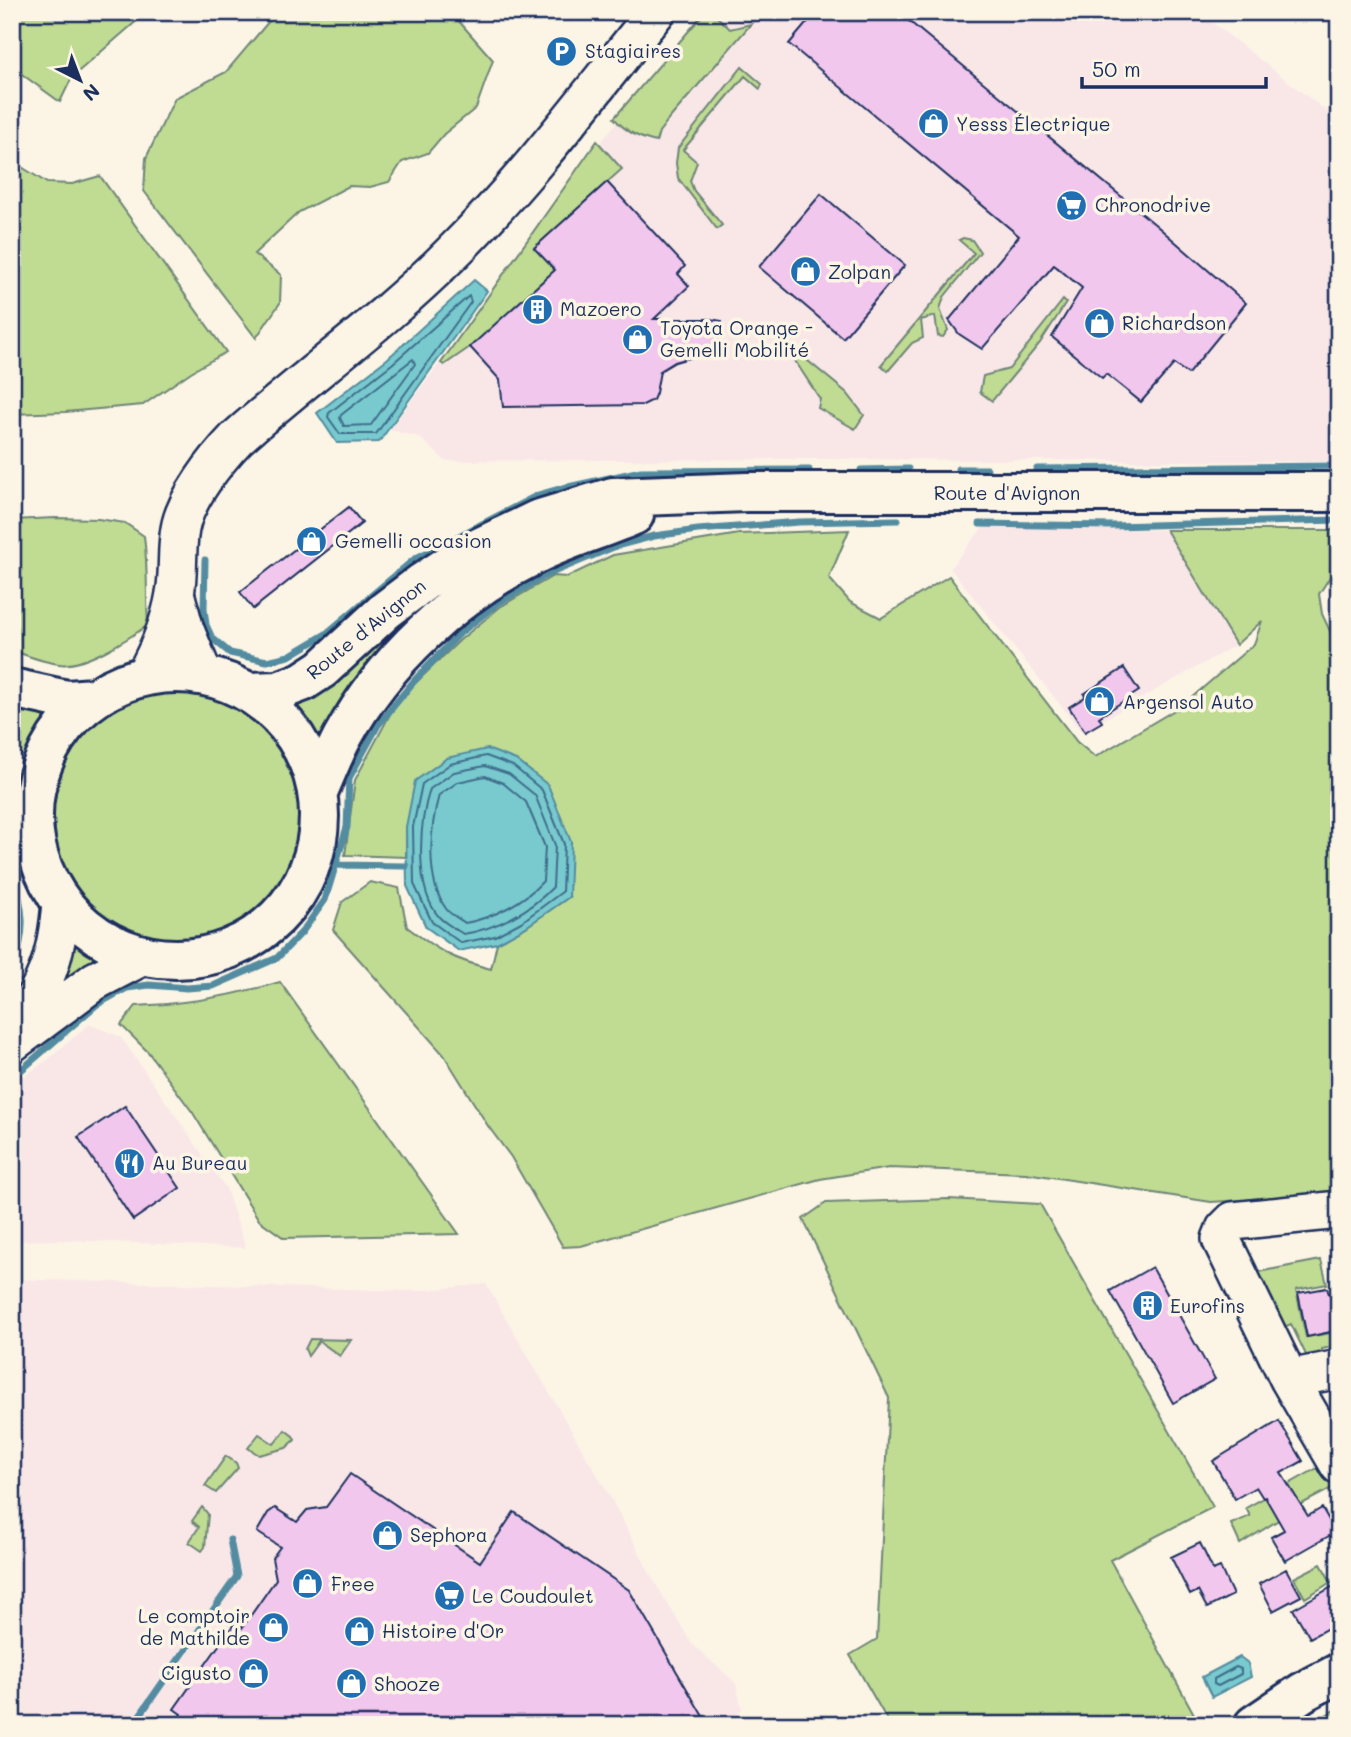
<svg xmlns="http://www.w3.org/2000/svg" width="1351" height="1737" viewBox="0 0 1351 1737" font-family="Mali,sans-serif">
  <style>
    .built { fill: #f9e7e8 }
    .green { fill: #c0db92; stroke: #6e8578; stroke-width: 2 }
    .water { fill: #78cace; stroke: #538ca1; stroke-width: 2 }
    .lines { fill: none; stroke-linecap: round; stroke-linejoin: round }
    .shore { stroke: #406d8b; stroke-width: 2 }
    .stream { stroke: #538ca1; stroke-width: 7 }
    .building { fill: #f2c7ee; stroke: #1b2f5e; stroke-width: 2 }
    .minor-casing { stroke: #1b2f5e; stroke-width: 42 }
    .major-casing { stroke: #1b2f5e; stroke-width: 44 }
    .minor { stroke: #fcf5e5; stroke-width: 37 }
    .major { stroke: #fcf5e5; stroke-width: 38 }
    .labels { text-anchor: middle; stroke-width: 7; stroke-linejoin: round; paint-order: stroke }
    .poi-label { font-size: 19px; fill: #1b2f5e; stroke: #fcf5e5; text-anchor: start }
    .street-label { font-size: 19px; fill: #1b2f5e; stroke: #fcf5e5 }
  </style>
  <rect width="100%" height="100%" fill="#fcf5e5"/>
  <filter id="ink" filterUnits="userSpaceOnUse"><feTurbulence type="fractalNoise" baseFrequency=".0143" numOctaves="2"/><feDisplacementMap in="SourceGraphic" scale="14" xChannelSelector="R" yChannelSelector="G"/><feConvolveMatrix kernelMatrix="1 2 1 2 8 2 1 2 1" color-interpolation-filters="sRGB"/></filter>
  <g filter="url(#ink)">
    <!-- built -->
    <path class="built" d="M708 12H1199L1329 113 1339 94V462L824 459 445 461 419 437 389 430 515 263 606 135Z
      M984 526 1166 530 1236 645 1082 732 950 568Z
      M89 1024 121 1037 226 1188 246 1248 67 1240 12 1241V1085L51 1057Z
      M12 1279 414 1291 486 1284 612 1500 653 1579 692 1644 736 1683 742 1710 722 1725H12Z"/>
    <!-- green -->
    <path class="green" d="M12 12H147L72 77 60 102 12 67Z
      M289 12H429L457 19 493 60 476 108 444 134 428 153 402 162 389 182 370 187 349 186 299 212 254 254 281 275 280 303 256 338 144 191 146 158 175 98 226 72 275 14Z
      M705 12H712L730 29 751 24 669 119 659 132 656 142C639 138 626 132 614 118Z
      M742 67 762 84 760 89 745 76 683 150 697 162 690 181 694 191 722 225 717 229 678 178 676 163 678 148Z
      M597 141 622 169 535 247 555 270 470 347 444 365 441 363Z
      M17 164 47 183 72 184 100 176 226 352 191 372 143 405 65 412 12 414V166Z
      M963 238 972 240 980 252 944 297 940 309 948 330 943 337 938 336 935 316 921 320 923 338 912 343 888 371 881 365 974 253 959 240Z
      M1063 300 1066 303 1040 343 992 401 980 392 983 376 1009 369Z
      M780 338 847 393 864 415 855 429 818 408 820 399Z
      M55 518 98 519 125 523 144 536C148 566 146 595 148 625 128 639 83 668 59 664 43 662 27 656 12 650V520Z
      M849 530 829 578 850 602 881 618 949 576 1077 742 1095 757 1183 705 1254 644 1262 621 1236 645 1166 530H1339V563L1319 594 1322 614 1339 650V1194L1211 1202 1026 1173 889 1168 820 1179 581 1246 563 1247 511 1157 488 1126 444 1055 333 930 342 902 370 882 399 888 407 927C439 951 451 959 491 969L497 943 526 927 569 897 406 827V857L345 855 355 780 397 701 460 640 500 607 553 576 567 577 613 555 739 534Z
      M431 600V604L324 737 317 734 298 706 300 700 376 639Z
      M52 815a125 125 0 1 1 250 0a125 125 0 1 1-250 0Z
      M12 706 46 714 47 719 26 758 12 749Z
      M72 939 100 958 58 1000Z
      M280 982 459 1234 284 1238 259 1220 193 1113 148 1052 121 1025 136 1006C187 1004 230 997 280 982Z
      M949 1199 1040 1204 1213 1507 1110 1560 1200 1725H890L850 1655 877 1639 889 1398 803 1219 826 1203Z
      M1321 1260 1327 1284 1296 1290 1306 1337 1332 1333 1335 1346 1322 1349V1354L1306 1355 1291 1324 1284 1327 1258 1272Z
      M310 1339 351 1340 340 1356 319 1341 308 1356 305 1349Z
      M285 1430 293 1436 295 1440 286 1448 259 1455 248 1448 259 1434 274 1444Z
      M226 1456 236 1463 238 1468 216 1493 205 1486Z
      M1321 1466 1334 1487 1279 1516 1280 1519 1240 1544 1231 1524 1250 1516 1246 1508Z
      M202 1507 208 1514 205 1547 202 1551 189 1542 199 1527 192 1521Z
      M1321 1564 1331 1582 1305 1598 1294 1578Z
      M1339 1707V1716L1325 1725H1310Z"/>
    <!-- water -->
    <path class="water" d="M474 280 487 291 379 442 337 443 317 413 387 359Z
      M487 749 516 760 548 785 571 842 569 897 526 927 497 943 459 951 426 927 407 886 406 827 415 781 447 758Z
      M1240 1657 1248 1663 1251 1677 1212 1697 1202 1677Z"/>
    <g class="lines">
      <!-- shore -->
      <path class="shore" d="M469 296 471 302 376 434H340L328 417 329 413 392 364Z
        M413 359 415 364 371 425 344 426 340 418 341 415Z
        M486 756 513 766 542 790 564 844 562 892 523 921 495 936 461 943 432 922 414 884 413 827 422 784 450 764Z
        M485 766 509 774 535 795 555 845 553 887C530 911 496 929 463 934 456 929 446 924 440 918 414 890 419 823 430 789L454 772Z
        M485 776 503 783 526 802 545 847 543 881C524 902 493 918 465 923 460 919 451 915 447 910 425 882 430 827 439 795L458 782Z
        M1236 1667 1241 1669V1674L1218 1686 1214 1684V1679Z"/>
      <!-- stream -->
      <path class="stream" d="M958 469H987
        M1037 469 1339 466
        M861 470 908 469
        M980 524 1113 526 1339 520
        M205 560 204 609 206 625 212 638 230 653 267 661 289 656 326 634 416 558 538 495 559 489 641 471 809 470
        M337 865 406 866
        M12 874C24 909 27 933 12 967
        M12 1078 96 1005 127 988 149 985 187 988 213 986 277 958 302 932 325 900 347 827 349 778 378 725 414 681 460 633 498 603 546 575 616 546 654 536 698 530 799 522 898 520
        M133 1725 237 1576 230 1540"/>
    </g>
    <!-- building -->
    <path class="building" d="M816 12H898L1157 226 1246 303 1188 374 1174 364 1141 402 1106 374 1102 378 1052 337 1082 288 1054 265 982 349 959 334 949 320 1019 236 789 44Z
      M607 182 685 266 678 274 689 286 654 319H710L722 321 718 356 700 355 675 362 660 371 656 393 653 400 643 405 503 407 500 380 470 347 555 270 534 248Z
      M821 194 905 265 843 338 759 267Z
      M349 507 362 523 253 609 240 592Z
      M1124 668 1139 691 1099 717 1102 722 1085 732 1069 707 1085 697 1084 694Z
      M125 1106 180 1188 133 1220 78 1137Z
      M1152 1267 1215 1379 1173 1403 1110 1291Z
      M1327 1288 1329 1294 1339 1293V1317L1333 1318 1335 1331 1307 1337 1298 1293Z
      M1279 1421 1303 1461 1281 1473 1308 1516 1322 1508 1336 1532 1285 1561 1271 1537 1284 1530 1265 1497 1263 1498 1256 1487 1235 1499 1213 1461Z
      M350 1474 480 1562 514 1512 629 1590 708 1725H174L181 1714 174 1709 234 1624 242 1628 276 1579 272 1558 280 1547 257 1532 268 1513 275 1508 297 1522 307 1510 326 1507Z
      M1200 1543 1213 1570 1220 1567 1233 1595 1207 1608 1198 1591 1190 1595 1171 1557Z
      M1286 1569 1301 1596 1273 1611 1259 1584Z
      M1339 1583V1622L1310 1638 1293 1609Z"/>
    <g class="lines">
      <defs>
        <path id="minor" d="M175 593 185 630 203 674
          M145 675C159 650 170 623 175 594 179 573 176 550 180 529 185 499 216 460 237 438 307 376 384 321 450 255 526 180 589 95 656 12
          M12 1031C46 988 57 956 61 902
          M12 1043 95 981 143 956
          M1339 1210 1233 1221 1225 1229 1221 1239 1289 1379 1339 1465
          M1289 1379 1339 1369"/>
        <path id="major" d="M33 816a143 143 0 1 1 286 0a143 143 0 1 1-286 0Z
          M12 688 67 700 94 698
          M250 692 278 691 302 682 322 669 386 610 423 582 462 556 537 520 613 497 747 492H1339
          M318 792C326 774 333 755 342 738 385 659 455 595 534 555 566 539 601 529 634 515
          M1254 1725 1303 1692 1339 1673"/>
      </defs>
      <!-- minor casing -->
      <use href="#minor" class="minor-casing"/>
      <!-- major casing -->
      <use href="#major" class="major-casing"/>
      <!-- minor -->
      <use href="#minor" class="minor"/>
      <!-- major -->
      <use href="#major" class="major"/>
    </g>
  </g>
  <!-- icons -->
  <defs>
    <symbol id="parking-disc" viewBox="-11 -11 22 22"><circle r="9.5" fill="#1f6fb2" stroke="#fcf5e5"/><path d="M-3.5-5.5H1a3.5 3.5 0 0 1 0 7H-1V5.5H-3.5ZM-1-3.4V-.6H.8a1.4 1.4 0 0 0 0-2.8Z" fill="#fff"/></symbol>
    <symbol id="shop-disc" viewBox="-11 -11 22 22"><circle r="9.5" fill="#1f6fb2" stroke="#fcf5e5"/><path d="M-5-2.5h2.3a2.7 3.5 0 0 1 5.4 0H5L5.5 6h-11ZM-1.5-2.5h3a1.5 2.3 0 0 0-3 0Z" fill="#fff"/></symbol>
    <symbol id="supermarket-disc" viewBox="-11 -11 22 22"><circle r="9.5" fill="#1f6fb2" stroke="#fcf5e5"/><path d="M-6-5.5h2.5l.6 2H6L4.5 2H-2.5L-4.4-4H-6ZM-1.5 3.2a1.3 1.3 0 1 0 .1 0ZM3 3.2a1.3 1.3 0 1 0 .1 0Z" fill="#fff"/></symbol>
    <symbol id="building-disc" viewBox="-11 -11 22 22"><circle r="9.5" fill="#1f6fb2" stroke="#fcf5e5"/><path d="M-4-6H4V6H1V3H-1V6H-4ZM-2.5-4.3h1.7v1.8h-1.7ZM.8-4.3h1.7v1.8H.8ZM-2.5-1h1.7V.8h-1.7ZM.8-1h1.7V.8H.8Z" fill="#fff"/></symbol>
    <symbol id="restaurant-disc" viewBox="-11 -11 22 22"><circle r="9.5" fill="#1f6fb2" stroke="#fcf5e5"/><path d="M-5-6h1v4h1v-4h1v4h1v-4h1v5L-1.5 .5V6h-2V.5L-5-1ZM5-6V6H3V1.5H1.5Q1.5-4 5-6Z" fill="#fff"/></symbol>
  </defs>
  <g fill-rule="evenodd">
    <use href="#parking-disc" x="544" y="34" width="35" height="35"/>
    <use href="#shop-disc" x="916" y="106" width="35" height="35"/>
    <use href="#supermarket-disc" x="1054" y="188" width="35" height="35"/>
    <use href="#shop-disc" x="788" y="254" width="35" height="35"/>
    <use href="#building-disc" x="520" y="292" width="35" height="35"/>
    <use href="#shop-disc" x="1082" y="306" width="35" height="35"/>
    <use href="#shop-disc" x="620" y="322" width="35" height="35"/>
    <use href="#shop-disc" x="294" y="524" width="35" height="35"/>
    <use href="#shop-disc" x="1082" y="684" width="35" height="35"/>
    <use href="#restaurant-disc" x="112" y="1146" width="35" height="35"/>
    <use href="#building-disc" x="1130" y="1288" width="35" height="35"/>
    <use href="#shop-disc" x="370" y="1518" width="35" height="35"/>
    <use href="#shop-disc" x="290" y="1566" width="35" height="35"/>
    <use href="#supermarket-disc" x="432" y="1578" width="35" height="35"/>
    <use href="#shop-disc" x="256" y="1610" width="35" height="35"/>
    <use href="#shop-disc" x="342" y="1614" width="35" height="35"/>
    <use href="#shop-disc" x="236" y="1656" width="35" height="35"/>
    <use href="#shop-disc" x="334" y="1666" width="35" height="35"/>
  </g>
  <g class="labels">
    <!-- poi labels -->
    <g class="poi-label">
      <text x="585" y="58">Stagiaires</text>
      <text x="956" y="131">Yesss Électrique</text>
      <text x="1095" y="212">Chronodrive</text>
      <text x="828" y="279">Zolpan</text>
      <text x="560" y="316">Mazoero</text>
      <text x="1122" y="330">Richardson</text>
      <text x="660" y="335">Toyota Orange -<tspan x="660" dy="22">Gemelli Mobilité</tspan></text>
      <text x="335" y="548">Gemelli occasion</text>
      <text x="1123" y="709">Argensol Auto</text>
      <text x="152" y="1170">Au Bureau</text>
      <text x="1170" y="1313">Eurofins</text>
      <text x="410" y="1542">Sephora</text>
      <text x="331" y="1591">Free</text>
      <text x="472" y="1603">Le Coudoulet</text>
      <text x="250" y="1623" text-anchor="end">Le comptoir<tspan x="250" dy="22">de Mathilde</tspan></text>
      <text x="382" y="1638">Histoire d'Or</text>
      <text x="231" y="1680" text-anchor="end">Cigusto</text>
      <text x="374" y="1691">Shooze</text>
    </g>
    <!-- street labels -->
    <g class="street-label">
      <text x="1007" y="500">Route d'Avignon</text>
      <text transform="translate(366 629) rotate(-39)" y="7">Route d'Avignon</text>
    </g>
  </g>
  <!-- margin -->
  <rect width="1351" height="1737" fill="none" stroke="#fcf5e5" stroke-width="42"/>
  <rect x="21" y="21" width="1309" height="1695" fill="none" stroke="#1b2f5e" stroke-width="2.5" filter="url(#ink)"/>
  <!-- north arrow -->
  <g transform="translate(80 80) rotate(138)" stroke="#fcf5e5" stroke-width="5" paint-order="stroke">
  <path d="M0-5L12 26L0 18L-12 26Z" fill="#1b2f5e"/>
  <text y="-10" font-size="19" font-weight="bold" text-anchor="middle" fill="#1b2f5e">N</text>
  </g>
  <!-- scale -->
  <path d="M1082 77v10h184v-10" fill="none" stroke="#1b2f5e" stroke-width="3.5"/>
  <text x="1092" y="77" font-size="21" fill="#1b2f5e" stroke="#fcf5e5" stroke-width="5" paint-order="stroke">50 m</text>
</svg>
